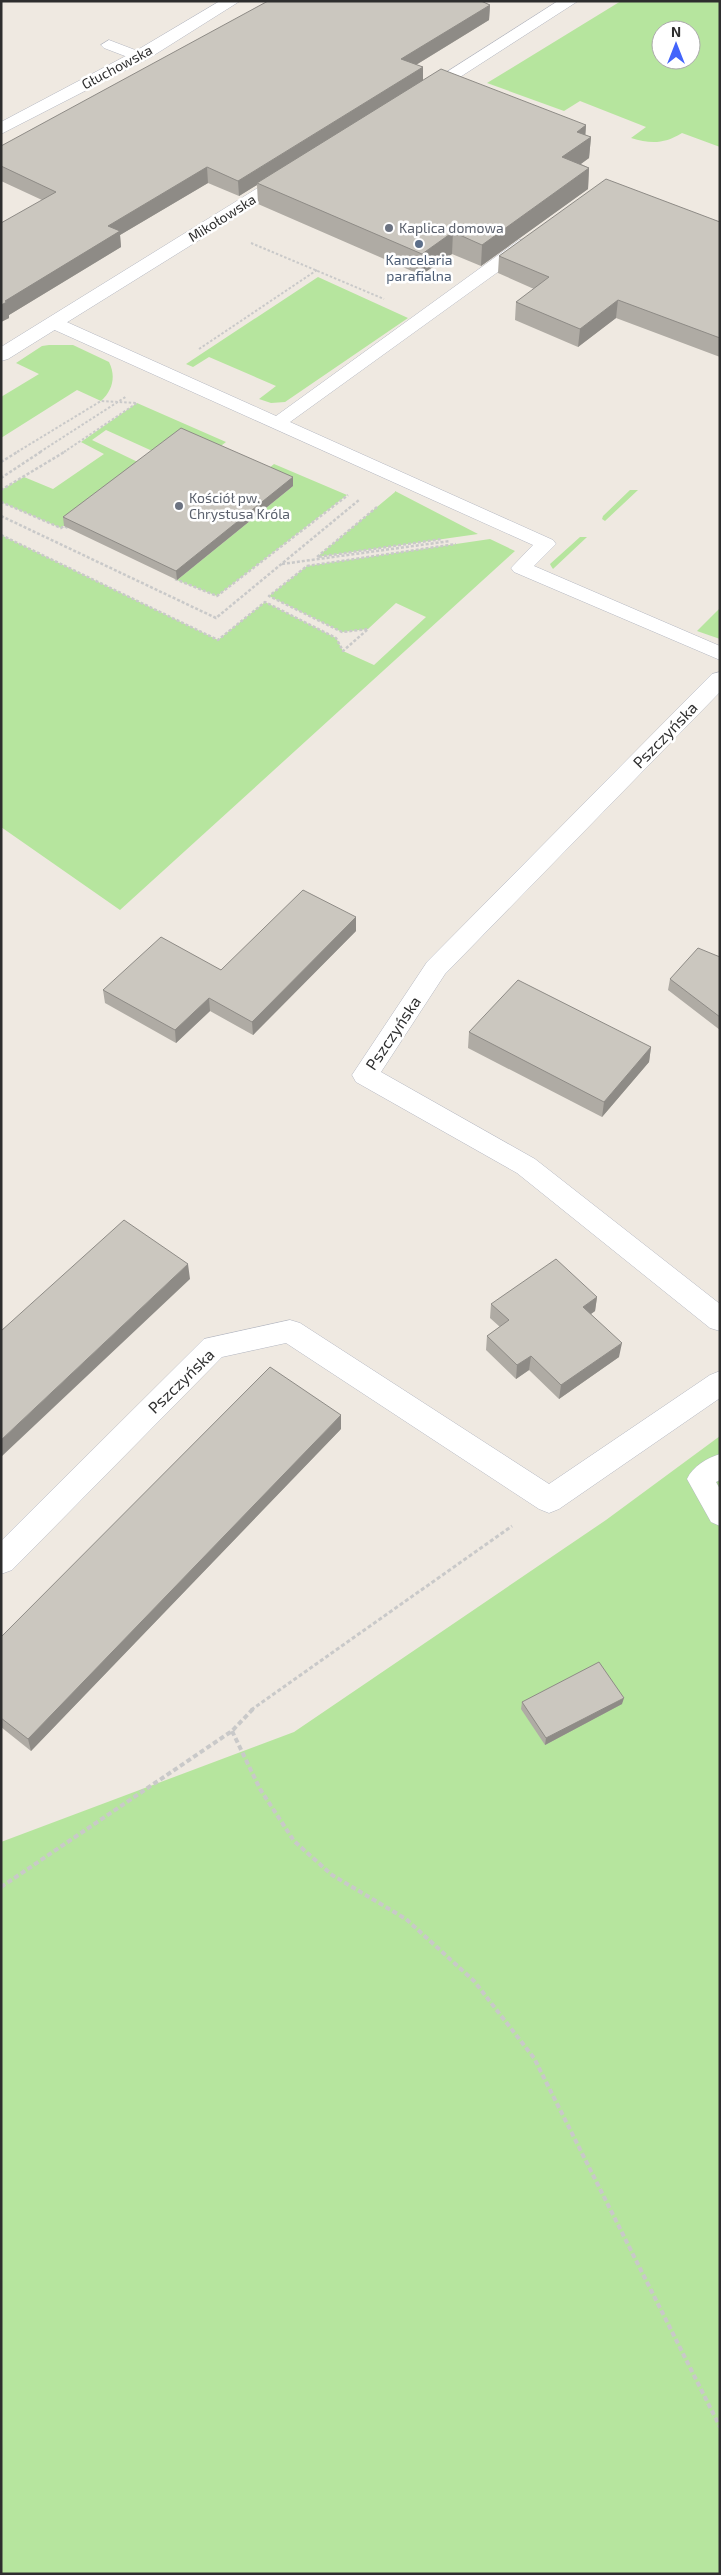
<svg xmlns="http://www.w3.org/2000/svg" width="721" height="2575" viewBox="0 0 721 2575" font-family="'Exo 2',sans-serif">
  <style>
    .green { fill: #b6e59e; fill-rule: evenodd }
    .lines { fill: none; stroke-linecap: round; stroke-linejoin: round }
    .lane-casing { stroke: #b4b7c1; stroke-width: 1 }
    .street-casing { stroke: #b4b7c1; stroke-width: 1 }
    .path-far3 { stroke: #c9c9c9; stroke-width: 2; stroke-dasharray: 2.5 2; stroke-linecap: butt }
    .path-far2 { stroke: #c9c9c9; stroke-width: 2.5; stroke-dasharray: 3 2; stroke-linecap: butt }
    .path-far1 { stroke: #c9c9c9; stroke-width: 3; stroke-dasharray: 4 2.5; stroke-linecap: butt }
    .path { stroke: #c9c9c9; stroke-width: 4; stroke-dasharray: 5 3; stroke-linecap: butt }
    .lane { fill: #fff; fill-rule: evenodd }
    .street { fill: #fff; fill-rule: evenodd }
    .wall { fill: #afaba4 }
    .shaded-wall { fill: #8e8b86 }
    .building { fill: #cbc7bf; stroke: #8e8b86 }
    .worship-dot { fill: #6b7280; stroke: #fff; stroke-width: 2 }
    .service-dot { fill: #5c6f8a; stroke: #fff; stroke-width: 2 }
    .labels { text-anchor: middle; stroke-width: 5; stroke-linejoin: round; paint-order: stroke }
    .far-street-label { font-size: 14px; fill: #2e2e2e; stroke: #fff }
    .far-worship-label { font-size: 14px; fill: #5b616d; stroke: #fff; text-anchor: start }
    .far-service-label { font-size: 14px; fill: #4e5e75; stroke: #fff }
    .street-label { font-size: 16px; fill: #2e2e2e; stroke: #fff }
  </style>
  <rect width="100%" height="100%" fill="#efe9e1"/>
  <!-- green -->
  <path class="green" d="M621 1H720V147L682 133C664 144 651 144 631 138L646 127 580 101 564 111 487 83ZM661 30H691V60H661Z
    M318 277 408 318 285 402 271 403 259 399 276 386 209 357 193 367 186 364Z
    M49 345H73L109 362C116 376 113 390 101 401L77 390 1 438V397L39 374 16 363 42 346Z
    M137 403 226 442 214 451 159 454 106 430 92 440 144 465 61 528 1 502V490L24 477 53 489 104 454 81 442Z
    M274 464 347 495 217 596 177 580 293 486 263 473Z
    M630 490H638L605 521 602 519 603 516Z
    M395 491 478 534 317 557 395 492Z
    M1 535 218 640 265 602 336 638 343 651 374 665 426 617 396 603 368 629 342 632 269 596 307 566 490 539 515 551 120 910 1 827Z
    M580 537H587L553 569 551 566 550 564Z
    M720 608V639L697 631Z
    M720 1436V2574H1V1842L294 1732 606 1520Z"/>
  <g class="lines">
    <defs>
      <path id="lane" d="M109 40 143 53 146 56 138 61 104 48 101 45Z
        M525 239 531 240 533 244 531 248 290 422 553 540 556 544 534 566 720 646V660L514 572 511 568 533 545 48 327 45 323 48 319H60L276 416 519 240Z
        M720 1454V1480L716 1482 720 1489V1526L711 1522 687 1479C693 1466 707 1458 720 1454Z"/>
      <path id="street" d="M220 1H240L151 57 1 134V122L139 49Z
        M558 1H578L429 97H417L414 93Z
        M288 172 294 173 297 177 294 181 8 359 1 361V347L282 173Z
        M720 672V692L445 974 381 1072 535 1159 720 1304V1331L710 1328 517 1173 356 1082 352 1075 427 962 712 674Z
        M290 1320 300 1323 549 1484 710 1375 720 1371V1398L559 1509 549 1513 539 1509 286 1343 222 1357 12 1570 1 1574V1541L204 1339Z"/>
    </defs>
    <!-- lane casing -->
    <use href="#lane" class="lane-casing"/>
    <!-- street casing -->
    <use href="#street" class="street-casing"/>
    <!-- path-far3 -->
    <path class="path-far3" d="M251 243 384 299
      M199 349 317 270
      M17 452 101 401 137 403 64 452
      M40 452 127 396"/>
    <!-- path-far2 -->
    <path class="path-far2" d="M1 462 19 451
      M1 478 42 451
      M1 490 66 451
      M1 502 61 528 64 526 68 528
      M377 507 317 557 442 539
      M1 516 216 618 359 500
      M1 535 218 640 265 602 336 638 343 651 368 629 342 632 269 596 307 566 456 544
      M282 564 450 541
      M175 579 217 596 348 495"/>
    <!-- path-far1 -->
    <path class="path-far1" d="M251 1710 512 1526"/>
    <!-- path -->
    <path class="path" d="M232 1731 260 1789 294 1841 332 1875 406 1919 474 1981 534 2058 720 2427
      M1 1887 232 1731 253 1709"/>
    <!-- lane -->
    <use href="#lane" class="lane"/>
    <!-- street -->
    <use href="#street" class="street"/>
  </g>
  <!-- wall -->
  <path class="wall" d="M490 5 489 20 416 65 423 67V80L586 125 585 135 591 137 589 158 581 164 589 168 588 189 481 266 452 254 421 275 258 204 257 185 239 196 208 183 120 235 121 247 9 315V318L1 322 42 200 1 181V146Z
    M720 222V357L616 318 578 347 515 320 516 302 534 289 498 273 499 256Z
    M293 477V486L177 580 64 526 63 517Z
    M356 931 253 1035 210 1011 176 1043 105 1003 103 990 221 970Z
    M720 957V1030L668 990 670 979Z
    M469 1032 651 1047 649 1062 602 1117 468 1048Z
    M597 1297 595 1311 591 1314 619 1357 559 1399 529 1370 516 1379 486 1350 487 1336 500 1327 490 1318 491 1304Z
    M341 1429 31 1751 1 1727V1637Z
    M522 1702 622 1704 545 1745 521 1709Z"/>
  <!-- shaded-wall -->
  <path class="shaded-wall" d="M490 5 489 20 401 74V59Z
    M423 67V83L257 183V185L239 196 238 181Z
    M586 125 585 141 591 137 589 158 561 178 562 157 577 132Z
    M207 167 208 183 120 235 121 247 9 315V318L1 322V305L5 301 108 226Z
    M589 168 588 189 481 266 482 245Z
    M453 232 452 254 421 275 422 254Z
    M618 300 616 318 578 347 580 329Z
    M293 477V486L177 580 176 571Z
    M356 917V931L253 1035 252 1022Z
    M209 998 210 1011 176 1043 175 1030Z
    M651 1047 649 1062 602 1117 604 1102Z
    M188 1264 190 1279 1 1457V1440Z
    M597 1297 595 1311 581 1321 583 1307Z
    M622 1343 619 1357 559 1399 561 1385Z
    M531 1356 529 1370 516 1379 517 1365Z
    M341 1415V1429L31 1751 28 1739Z
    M624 1698 622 1704 545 1745 546 1738Z"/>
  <!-- building -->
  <path class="building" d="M268 1H481L490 5 401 59 423 67 238 181 207 167 108 226 120 231 5 301 7 302 1 305V223L56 192 1 166V146Z
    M441 69 586 125 577 132 591 137 562 157 589 168 482 245 453 232 422 254 257 183Z
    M606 179 720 222V338L618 300 580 329 516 302 549 277 499 256Z
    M181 428 293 477 176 571 63 517Z
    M303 890 356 917 252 1022 209 998 175 1030 103 990 161 937 221 970Z
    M698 948 720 957V1017L670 979Z
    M518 980 651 1047 604 1102 469 1032Z
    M124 1220 188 1264 1 1440V1331Z
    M556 1259 597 1297 583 1307 622 1343 561 1385 531 1356 517 1365 487 1336 509 1320 491 1304Z
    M270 1367 341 1415 28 1739 1 1718V1637Z
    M599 1662 624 1698 546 1738 522 1702Z"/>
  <!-- markers -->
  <g class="worship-dot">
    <circle cx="389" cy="228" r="5"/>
    <circle cx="179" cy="506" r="5"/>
  </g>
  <circle class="service-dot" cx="419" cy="244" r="5"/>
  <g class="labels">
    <!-- far-street labels -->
    <g class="far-street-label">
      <text transform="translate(117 67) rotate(-28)" y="5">Głuchowska</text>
      <text transform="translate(222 218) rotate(-32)" y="5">Mikołowska</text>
    </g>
    <!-- far-worship labels -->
    <g class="far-worship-label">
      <text x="399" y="233">Kaplica domowa</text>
      <text x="189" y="503">Kościół pw.<tspan x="189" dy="16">Chrystusa Króla</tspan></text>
    </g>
    <!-- far-service labels -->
    <g class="far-service-label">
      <text x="419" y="265">Kancelaria<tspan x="419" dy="16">parafialna</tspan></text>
    </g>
    <!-- street labels -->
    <g class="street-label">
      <text transform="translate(665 735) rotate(-46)" y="6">Pszczyńska</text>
      <text transform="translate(393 1033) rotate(-56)" y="6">Pszczyńska</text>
      <text transform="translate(181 1381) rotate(-44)" y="6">Pszczyńska</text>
    </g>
  </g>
  <!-- border -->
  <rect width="721" height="2575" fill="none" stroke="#2e2e2e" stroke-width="5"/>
  <!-- north arrow -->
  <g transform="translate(676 45)"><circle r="24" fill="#ffffff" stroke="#ababab"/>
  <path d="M0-4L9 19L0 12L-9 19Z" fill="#4264fb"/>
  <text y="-8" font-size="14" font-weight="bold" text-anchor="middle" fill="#2e2e2e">N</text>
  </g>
</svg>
